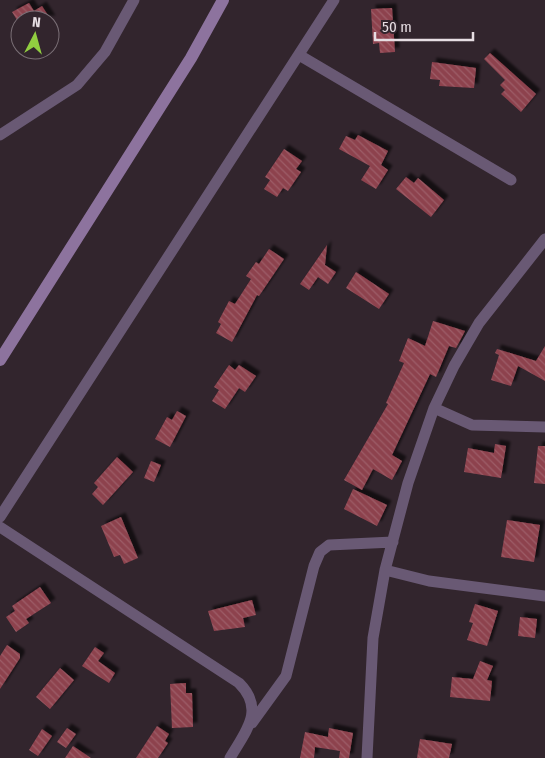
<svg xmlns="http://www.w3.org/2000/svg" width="545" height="758" viewBox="0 0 545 758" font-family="'Fira Sans Condensed',sans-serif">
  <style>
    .building { fill: url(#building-back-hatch); filter: url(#shadow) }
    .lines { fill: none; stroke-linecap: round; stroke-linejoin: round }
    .minor { stroke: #695974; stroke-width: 11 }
    .secondary { stroke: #8d739e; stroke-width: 12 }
  </style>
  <defs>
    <pattern id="building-back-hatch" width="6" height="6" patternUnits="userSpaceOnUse" patternTransform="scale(1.25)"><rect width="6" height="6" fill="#8d424e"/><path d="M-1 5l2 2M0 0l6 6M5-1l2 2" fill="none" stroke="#9d5d67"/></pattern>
    <filter id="shadow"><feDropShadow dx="4.5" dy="-4.5" stdDeviation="1" flood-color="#0009"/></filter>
  </defs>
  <rect width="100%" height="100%" fill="#32252d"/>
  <!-- building -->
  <path class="building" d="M29 3 34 11 42 6 51 20H17L12 12Z
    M392 8 395 52 380 53 379 43 373 44 371 9Z
    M490 53 536 94 521 112 501 94 505 90 500 85 505 80 484 59Z
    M432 62 476 68 474 88 439 86 440 80 430 79Z
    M358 135 388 151 381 165 388 170 376 189 361 180 370 166 339 149 346 136 355 140Z
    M284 149 302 161 296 169 301 172 288 191 283 188 277 197 264 189 270 180 265 177Z
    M406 177 414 183 418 178 444 200 431 217 396 189Z
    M327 245 325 265 336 272 328 284 318 277 309 290 300 284Z
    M269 249 284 259 259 296 257 295 232 342 216 333 221 324 218 322 229 301 235 304 251 279 246 276 256 262 259 264Z
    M356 272 389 294 379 309 346 288Z
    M433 321 465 331 463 335 456 348 449 346 436 377 430 374 392 455 402 461 392 480 373 469 362 490 344 480 388 404 386 403 404 363 399 361 408 338 425 346Z
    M545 346V381L518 366 511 386 491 380 499 355 495 353 497 349 536 361Z
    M229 365 235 370 239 365 256 376 245 392 239 388 225 409 212 401 219 390 214 387Z
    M177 411 186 416 170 447 155 439 167 417 172 420Z
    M495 444 506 446 501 478 464 472 468 448 494 453Z
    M538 446H545V484L534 483Z
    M117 457 133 472 103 505 92 494 98 487 94 483Z
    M151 461 161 465 154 482 144 478Z
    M353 489 387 505 377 526 344 509Z
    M121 517 138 558 124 564 120 555 114 557 101 526Z
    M507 520 540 525 534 562 501 557Z
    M40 587 51 603 26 619 29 623 16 632 6 617 15 611 12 606Z
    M252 600 256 615 243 618 245 627 214 631 208 611Z
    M475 604 498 611 487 646 467 640 473 623 469 622Z
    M520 617 537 619 535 638 518 636Z
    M7 645 20 654V658L0 689V656Z
    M95 647 104 653 98 661 115 673 109 683 82 666Z
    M480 661 493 666 487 680 492 681 490 701 450 697 452 677 473 679Z
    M60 668 74 680 50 709 36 697Z
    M186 683V693H192L193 727 172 728 170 684Z
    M157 726 169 734 165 741 168 743 158 758H136Z
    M67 728 76 734 66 748 57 742Z
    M329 728 353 733 349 758H339L340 751 315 747 314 758H300L305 732 328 737Z
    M42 729 52 736 38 756 29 750Z
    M420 739 452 744 449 758H417Z
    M73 746 91 758H65Z"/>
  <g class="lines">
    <!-- minor -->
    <path class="minor" d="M299 55 511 180
      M0 135 77 85 105 52 134 0
      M434 408 472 425 545 427
      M0 517 334 0
      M0 527 239 683C266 710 245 732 230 758
      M385 570 429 581 545 596
      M252 723 286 676 314 566 320 552 329 545 393 542
      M367 758 373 638 385 570 408 483 434 408 454 366 479 323 545 239"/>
    <!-- secondary -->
    <path class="secondary" d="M0 360 191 58 223 0"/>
  </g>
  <!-- north arrow -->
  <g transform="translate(35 35) rotate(6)"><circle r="24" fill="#32252d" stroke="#7a6f76"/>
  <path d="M0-4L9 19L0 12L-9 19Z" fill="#91cd40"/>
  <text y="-8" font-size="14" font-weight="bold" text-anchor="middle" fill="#e7dee3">N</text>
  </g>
  <!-- scale -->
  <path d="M375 32v8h98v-8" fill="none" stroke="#e7dee3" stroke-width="2.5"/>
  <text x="382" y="32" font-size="15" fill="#e7dee3" stroke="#32252d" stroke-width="4" paint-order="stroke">50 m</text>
</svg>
